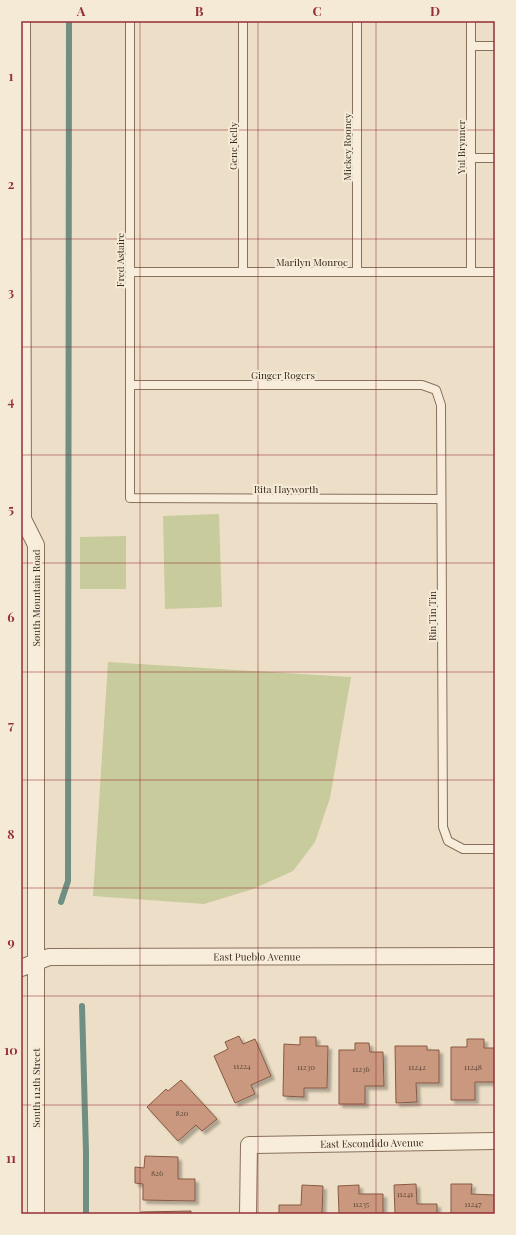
<svg xmlns="http://www.w3.org/2000/svg" width="516" height="1235" viewBox="0 0 516 1235" font-family="'Playfair Display',serif">
  <style>
    .green { fill: #c8cb9b }
    .lines { fill: none; stroke-linecap: round; stroke-linejoin: round }
    .stream { stroke: #6f8f85; stroke-width: 6 }
    .building { fill: #ca987e; stroke: #865943; filter: url(#shadow) }
    .service-casing { stroke: #88715d; stroke-width: 10 }
    .minor-casing { stroke: #88715d; stroke-width: 18 }
    .service { stroke: #f8edda; stroke-width: 8 }
    .minor { stroke: #f8edda; stroke-width: 16 }
    .grid { fill: none; stroke: #952f36; stroke-width: 1; stroke-opacity: 0.55 }
    .labels { text-anchor: middle; stroke-width: 4; stroke-linejoin: round; paint-order: stroke }
    .number-label { font-size: 8px; fill: #5d4638 }
    .street-label { font-size: 10px; fill: #392a20; stroke: #f5ead6 }
    .neatline { fill: none; stroke: #952f36; stroke-width: 1.5 }
    .grid-label { font-size: 13px; text-anchor: middle; font-weight: bold; fill: #952f36 }
  </style>
  <defs>
    <filter id="shadow"><feDropShadow dx="3.5" dy="3.5" stdDeviation="1" flood-color="#0004"/></filter>
  </defs>
  <rect width="100%" height="100%" fill="#eddfc7"/>
  <!-- green -->
  <path class="green" d="M219 514 222 607 165 609 163 516Z
    M126 536V589H80V537Z
    M108 662 351 677 330 798 315 842 293 871 253 889 204 904 93 896Z"/>
  <g class="lines">
    <!-- stream -->
    <path class="stream" d="M61 902 68 881 69 21
      M82 1006 86 1152V1214"/>
  </g>
  <!-- building -->
  <path class="building" d="M239 1036 243 1044 255 1039 271 1076 251 1085 255 1094 235 1103 214 1056 228 1049 225 1042Z
    M300 1037H316V1046H328L327 1088H304V1097L283 1096 284 1044 300 1045Z
    M467 1039H484V1048H495V1082H475V1100H451V1047H467Z
    M355 1043H369L370 1052H383L384 1086H365V1104H339V1050H355Z
    M395 1046H427V1050H439V1083H416L417 1102 396 1103Z
    M181 1080 217 1119 202 1131 196 1125 178 1141 147 1107 166 1089 168 1091Z
    M145 1156 178 1157V1179H195V1201L143 1200V1184L135 1183V1167L144 1168Z
    M416 1184 417 1204H437V1214H395L394 1185Z
    M451 1184H472L471 1194 495 1195V1214H451Z
    M302 1185 323 1186 322 1214H279V1205H301Z
    M359 1185V1194H383V1214H339L338 1186Z
    M191 1211V1214H141V1212Z"/>
  <g class="lines">
    <defs>
      <path id="service" d="M130 21V498L441 499
        M357 21V272
        M471 21V272
        M471 46H495
        M471 158H495
        M130 272H495
        M243 272V21
        M130 385H422L436 390 441 405 443 827 448 841 463 849H495"/>
      <g id="minor">
        <path d="M22 21 23 519 36 545V1214"/>
        <path id="s1" d="M21 968 49 957 495 956"/>
        <path id="s2" d="M248 1214 249 1145 495 1141"/>
      </g>
    </defs>
    <!-- service casing -->
    <use href="#service" class="service-casing"/>
    <!-- minor casing -->
    <use href="#minor" class="minor-casing"/>
    <!-- service -->
    <use href="#service" class="service"/>
    <!-- minor -->
    <use href="#minor" class="minor"/>
  </g>
  <!-- grid -->
  <path class="grid" d="M140 21V1214M258 21V1214M376 21V1214M21 130H495M21 239H495M21 347H495M21 455H495M21 563H495M21 672H495M21 780H495M21 888H495M21 996H495M21 1105H495"/>
  <g class="labels">
    <!-- number labels -->
    <g class="number-label">
      <text x="242" y="1069">11224</text>
      <text x="306" y="1070">11230</text>
      <text x="417" y="1070">11242</text>
      <text x="473" y="1070">11248</text>
      <text x="361" y="1072">11236</text>
      <text x="182" y="1116">820</text>
      <text x="157" y="1176">826</text>
      <text x="405" y="1197">11241</text>
      <text x="361" y="1207">11235</text>
      <text x="473" y="1207">11247</text>
    </g>
    <!-- street labels -->
    <g class="street-label">
      <text transform="translate(233 146) rotate(-90)" y="4">Gene Kelly</text>
      <text transform="translate(347 147) rotate(-90)" y="4">Mickey Rooney</text>
      <text transform="translate(461 147) rotate(-90)" y="4">Yul Brynner</text>
      <text transform="translate(120 260) rotate(-90)" y="4">Fred Astaire</text>
      <text x="312" y="266">Marilyn Monroe</text>
      <text x="283" y="379">Ginger Rogers</text>
      <text x="286" y="493">Rita Hayworth</text>
      <text transform="translate(36 598) rotate(-90)" y="4">South Mountain Road</text>
      <text transform="translate(432 616) rotate(-90)" y="4">Rin Tin Tin</text>
      <text dy="4" stroke="none"><textPath href="#s1" startOffset="238">East Pueblo Avenue</textPath></text>
      <text transform="translate(36 1088) rotate(-90)" y="4">South 112th Street</text>
      <text dy="4" stroke="none"><textPath href="#s2" startOffset="192">East Escondido Avenue</textPath></text>
    </g>
  </g>
  <!-- border -->
  <rect width="516" height="1235" fill="none" stroke="#f5ead6" stroke-width="44"/>
  <rect x="22" y="22" width="472" height="1191" class="neatline"/>
  <g class="grid-label">
    <text x="81" y="16">A</text>
    <text x="199" y="16">B</text>
    <text x="317" y="16">C</text>
    <text x="435" y="16">D</text>
    <text x="11" y="81">1</text>
    <text x="11" y="189">2</text>
    <text x="11" y="297">3</text>
    <text x="11" y="406">4</text>
    <text x="11" y="514">5</text>
    <text x="11" y="622">6</text>
    <text x="11" y="730">7</text>
    <text x="11" y="839">8</text>
    <text x="11" y="947">9</text>
    <text x="11" y="1055">10</text>
    <text x="11" y="1163">11</text>
  </g>
</svg>
